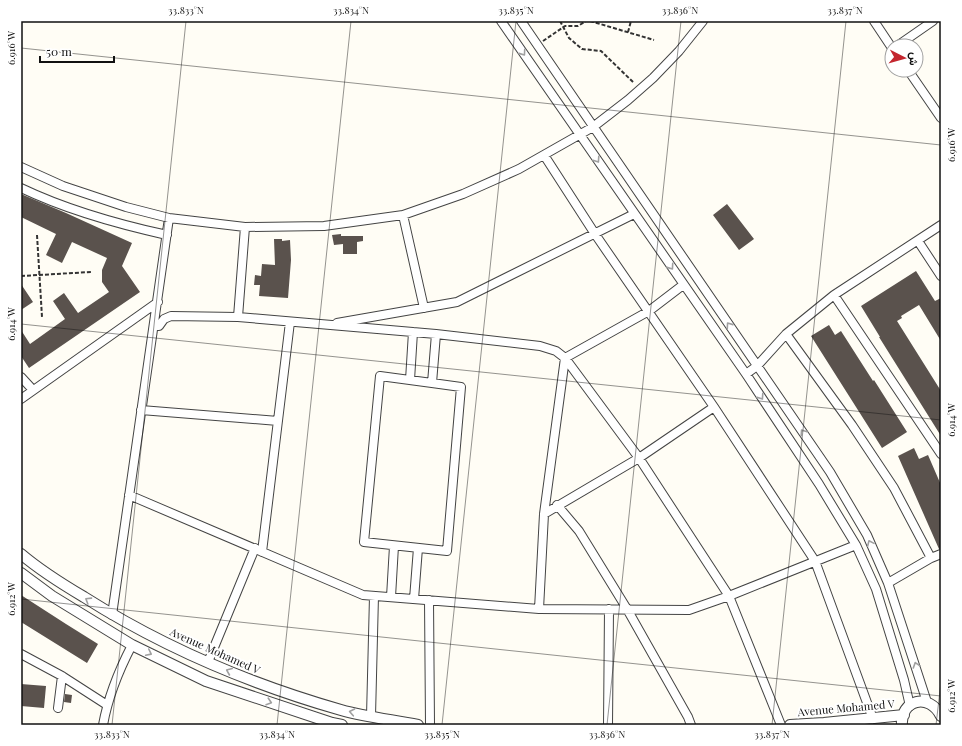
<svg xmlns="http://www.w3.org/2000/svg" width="962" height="746" viewBox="0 0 962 746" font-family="'Playfair Display',Vazirmatn,serif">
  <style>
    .building { fill: #5a524d }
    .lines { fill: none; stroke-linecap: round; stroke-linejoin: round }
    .minor-casing { stroke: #444; stroke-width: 10 }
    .tertiary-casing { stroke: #444; stroke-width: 12 }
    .path { stroke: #333; stroke-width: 2; stroke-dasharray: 4 2; stroke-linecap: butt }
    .minor { stroke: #fff; stroke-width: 8 }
    .tertiary { stroke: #fff; stroke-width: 10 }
    .oneway { stroke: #a0a0a0 }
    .ticks { fill: none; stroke: #111; stroke-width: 1; stroke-opacity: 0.45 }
    .labels { text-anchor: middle; stroke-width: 4; stroke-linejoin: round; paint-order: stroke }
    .street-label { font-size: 11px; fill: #111; stroke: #fff }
    .neatline { fill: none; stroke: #111; stroke-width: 1.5 }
    .ticks-label { font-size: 10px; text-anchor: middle; fill: #111 }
  </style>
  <rect width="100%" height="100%" fill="#fffdf5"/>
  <!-- building -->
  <path class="building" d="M21 194 66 213 132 243 122 266 140 292 29 368 21 356V330L30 344 65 319 53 301 64 293 78 313 109 292 102 282V270L107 258 72 242 62 263 46 255 56 234 21 217Z
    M727 204 754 239 739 250 713 215Z
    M341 234V236H363V241L357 242V254H343V244L334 245 332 235Z
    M274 239H282V241L290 240 291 260 288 298 259 296 260 285H254L255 275 261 276 262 264 275 265Z
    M916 271 935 301 941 298V341L919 305 901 316 902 318 897 321 941 391V436L879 337H880L861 306Z
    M21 284 33 302 21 310Z
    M829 325 835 335 841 331 873 381 874 380 907 432 882 448 811 336Z
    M914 448 919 459 928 455 941 485V549H939L898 456Z
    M21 595 66 624 98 644 87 663 21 622Z
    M21 684 46 686 44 708 21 706Z
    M65 694 72 695 71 703 64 702Z"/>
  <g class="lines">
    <defs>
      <path id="minor" d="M501 21 746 374 819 484 856 545 876 589 904 680 910 706
        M521 21 830 472 867 535 888 583 927 702
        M874 21 892 48
        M897 46 933 21
        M908 70 941 118
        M544 155 595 234 714 407 815 561 873 719
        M21 167 63 186 126 207 169 218 245 227 324 226 403 215 463 194 519 169 593 127 628 100 653 78 679 51 703 21
        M21 188C67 210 117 224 167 235
        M403 215 424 308
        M918 241 941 276
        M834 295 941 454
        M238 317 245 227
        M337 323 457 302 634 214
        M154 326H159L164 319 171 316 238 317 436 334 540 346 556 351 565 358 639 458 729 596 781 725
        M786 334 852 425 894 488 931 558
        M746 374 757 366 786 334 834 295 941 225
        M21 377 33 390
        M410 380 413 332
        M432 383 380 376 364 542 447 551 461 387 432 383 436 334
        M21 399 158 302
        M141 410 278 421
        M129 495 363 595 539 609 689 610 729 596 856 545
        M557 505 579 531 627 609 688 717 691 725
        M544 514 639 458 714 407
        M262 552 290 322
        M888 583 931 558 941 554
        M391 597 394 546
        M414 599 418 548
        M429 600 430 725
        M539 609 544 514 565 358 649 311 683 285
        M112 615 169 218
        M21 654 62 676 107 705
        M208 662 255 548
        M58 708 62 676
        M371 716 374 596
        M103 725C108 697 119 670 132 645
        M608 725 609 609"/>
      <path id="tertiary" d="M21 554C41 571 62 584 84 597 163 647 250 684 341 710 366 717 393 720 418 725
        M21 573 52 596 132 645 206 681 332 723 342 725
        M790 725 824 723 904 715
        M902 725C900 700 929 692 941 716"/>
    </defs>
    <!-- minor casing -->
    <use href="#minor" class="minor-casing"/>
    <!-- tertiary casing -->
    <use href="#tertiary" class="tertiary-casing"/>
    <!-- path -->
    <path class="path" d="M560 21 569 38 582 49 601 51 634 83
      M590 21 654 40
      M628 32 631 21
      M543 41 565 26H578L586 21
      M37 235 42 317
      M21 276 91 272"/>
    <!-- minor -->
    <use href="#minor" class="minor"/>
    <!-- tertiary -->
    <use href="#tertiary" class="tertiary"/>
  </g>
  <!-- one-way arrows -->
  <defs><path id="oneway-chevron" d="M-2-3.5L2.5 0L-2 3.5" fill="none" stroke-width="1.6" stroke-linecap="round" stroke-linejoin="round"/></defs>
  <g class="oneway">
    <use href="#oneway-chevron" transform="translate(523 53) rotate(55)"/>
    <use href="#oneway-chevron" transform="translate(597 160) rotate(56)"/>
    <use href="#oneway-chevron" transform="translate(671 267) rotate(55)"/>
    <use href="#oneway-chevron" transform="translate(729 325) rotate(-125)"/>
    <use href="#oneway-chevron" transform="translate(761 397) rotate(56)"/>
    <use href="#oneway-chevron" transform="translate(803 432) rotate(-124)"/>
    <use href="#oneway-chevron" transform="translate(870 543) rotate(-114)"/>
    <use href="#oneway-chevron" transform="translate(88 600) rotate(-148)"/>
    <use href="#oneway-chevron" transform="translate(149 653) rotate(26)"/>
    <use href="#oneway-chevron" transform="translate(916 665) rotate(-108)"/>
    <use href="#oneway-chevron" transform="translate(229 671) rotate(-157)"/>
    <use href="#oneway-chevron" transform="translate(269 702) rotate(18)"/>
    <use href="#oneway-chevron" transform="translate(352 712) rotate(-169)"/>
  </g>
  <!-- ticks -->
  <path class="ticks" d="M21 48 941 145M21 324 941 420M21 599 941 696M112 725 186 21M277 725 351 21M442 725 516 21M607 725 681 21M772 725 846 21M936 725 941 682"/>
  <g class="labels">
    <!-- street labels -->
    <g class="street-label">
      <text transform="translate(215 651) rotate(24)" y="4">Avenue Mohamed V</text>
      <text transform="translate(846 708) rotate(-5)" y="4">Avenue Mohamed V</text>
    </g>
  </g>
  <!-- border -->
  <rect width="962" height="746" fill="none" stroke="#ffffff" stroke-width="44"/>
  <!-- north arrow -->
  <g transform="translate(904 58) rotate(96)"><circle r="19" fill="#ffffff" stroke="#a0a0a0"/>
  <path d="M0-3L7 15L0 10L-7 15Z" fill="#c4262e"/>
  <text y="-6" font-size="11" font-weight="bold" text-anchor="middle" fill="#111111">ش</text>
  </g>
  <!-- scale -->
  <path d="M40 56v6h74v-6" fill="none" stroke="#111111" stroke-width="2"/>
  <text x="46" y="56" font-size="12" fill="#111111" stroke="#ffffff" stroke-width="3" paint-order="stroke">50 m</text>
  <rect x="22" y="22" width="918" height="702" class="neatline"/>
  <g class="ticks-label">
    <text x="186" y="14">33.833°N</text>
    <text x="351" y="14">33.834°N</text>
    <text x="516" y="14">33.835°N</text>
    <text x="680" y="14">33.836°N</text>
    <text x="845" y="14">33.837°N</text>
    <text transform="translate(11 48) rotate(-90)" y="4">6.916°W</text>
    <text transform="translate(951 145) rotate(-90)" y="4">6.916°W</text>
    <text transform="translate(11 324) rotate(-90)" y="4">6.914°W</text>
    <text transform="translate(951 420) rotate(-90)" y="4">6.914°W</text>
    <text transform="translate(11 599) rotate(-90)" y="4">6.912°W</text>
    <text transform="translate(951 696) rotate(-90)" y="4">6.912°W</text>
    <text x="112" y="738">33.833°N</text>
    <text x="277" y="738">33.834°N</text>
    <text x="442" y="738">33.835°N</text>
    <text x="607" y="738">33.836°N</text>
    <text x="772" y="738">33.837°N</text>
  </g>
</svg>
